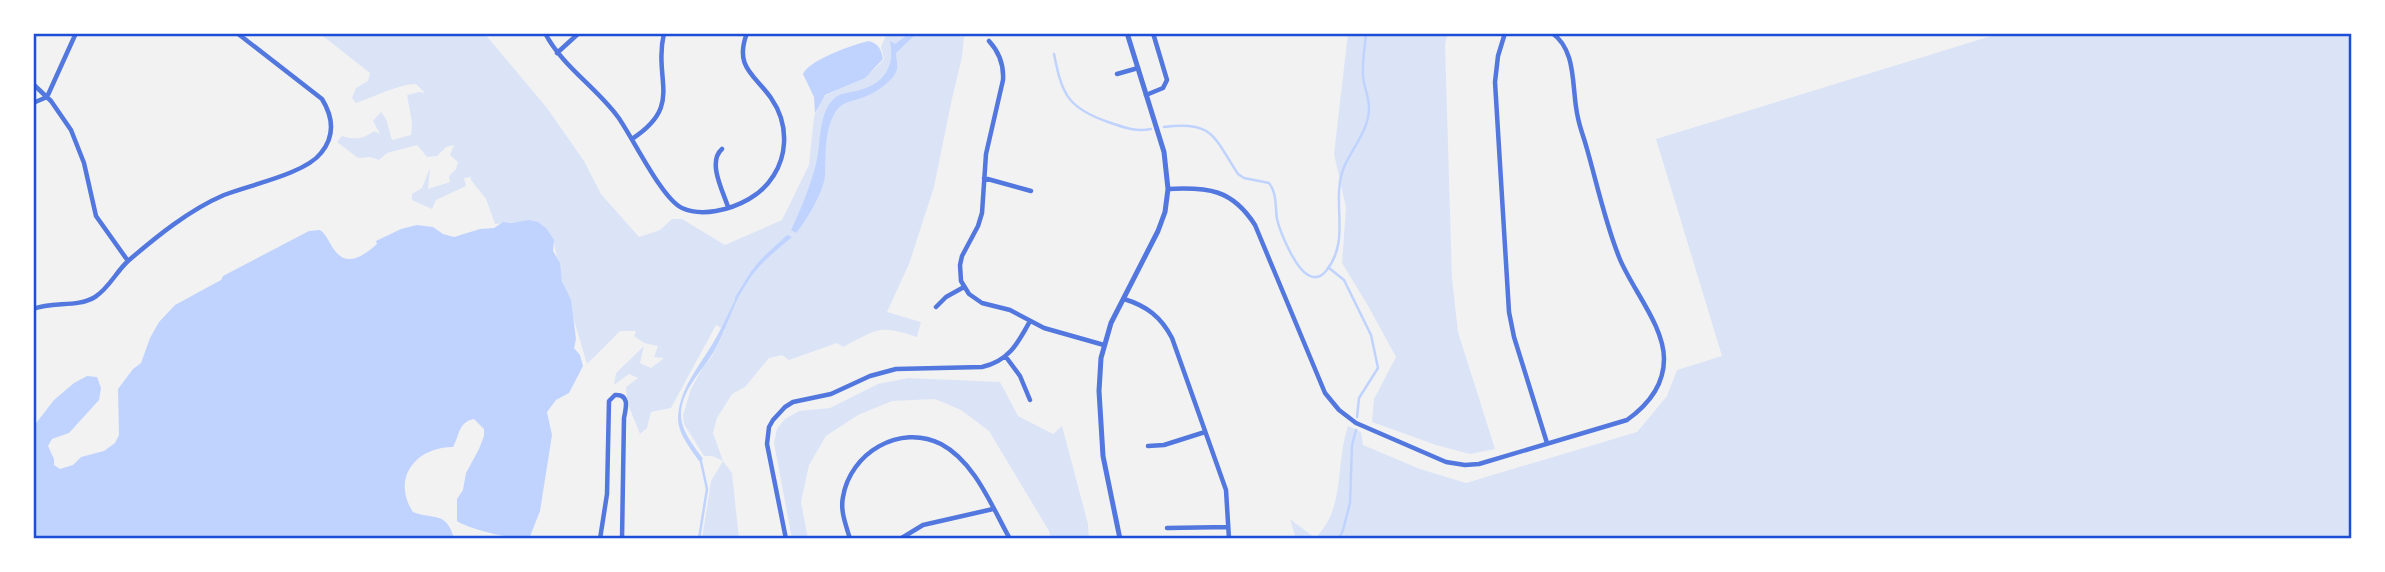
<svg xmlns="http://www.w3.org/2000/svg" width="2385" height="572" viewBox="0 0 2385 572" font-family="Arial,sans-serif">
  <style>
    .green { fill: #dbe4f7 }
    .water { fill: #bfd3fe }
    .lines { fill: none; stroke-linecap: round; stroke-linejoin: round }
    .stream { stroke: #bfd3fe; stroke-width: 2.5 }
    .minor { stroke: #5277de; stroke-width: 4.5 }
    .tertiary { stroke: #5277de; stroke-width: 5 }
    .neatline { fill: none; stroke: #1d4ed8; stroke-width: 2.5 }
  </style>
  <rect width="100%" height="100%" fill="#f2f2f2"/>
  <!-- green -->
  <path class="green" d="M319 33H484L547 108 584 161 601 194 639 237 660 230 672 219H682L725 245 782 220 809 165 814 117 821 98C848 83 864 83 884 59L881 47 887 33H961L960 37 964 36 962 57 951 103 934 187 909 264 887 312 921 322 917 337C878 324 878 329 843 347L837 343 789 360 782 355 769 358 745 387 732 394 717 418 713 433 723 461 732 473 739 539H702L711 481 723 461 712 456H704L684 424 683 415 691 389 703 367 711 358 725 330 716 325 671 408 651 412 647 428 640 434 627 402 626 387 638 378 629 374 614 385 616 373 644 346 640 363 651 368 664 358 654 357 658 346 644 343 634 336 636 331H620L587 364 563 283 553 240 531 221 495 224 486 199 471 180V177L464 178 466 186 436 200 432 209 412 200V194L422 188 430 168 428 189 450 182 449 176 456 169 458 162 450 155 454 145 446 147 437 156 427 157 417 145 387 153 379 160 370 157 358 158 337 142 342 136C354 140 364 139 374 131L380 134 373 121 381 112 386 119 392 140 411 135 412 122 407 95 419 92 425 93 416 84C399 84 374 97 356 103L352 98 356 88 368 81 370 73Z
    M1348 33H1448L1445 44 1452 279 1458 332 1495 449 1470 454 1436 445 1372 422 1374 399 1396 357 1367 304 1342 263 1346 208 1334 154Z
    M2001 33H2352V539H1296L1290 519 1315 538C1346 509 1335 463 1348 426L1361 432 1363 445 1420 469 1466 483 1637 432 1667 396 1677 370 1722 356 1656 139Z
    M908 378 1000 382 1018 416 1053 434 1062 426 1088 524 1089 539H1051L1049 531 989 431 961 410 935 399 892 401 858 415 826 436 809 465 801 502 808 539H792L774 443 777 429 785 419 799 411 830 408 878 384Z"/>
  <!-- water -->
  <path class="water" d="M910 33H917L896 53C896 59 898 64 897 69 894 81 875 93 864 97 855 101 842 101 836 111 824 130 826 153 825 175 824 191 807 220 796 233L791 230C801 209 810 187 816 164 821 145 818 118 831 102 838 92 850 93 860 90 885 83 895 66 890 41L895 44Z
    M869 41C879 44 881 49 883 59L865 78 825 95 815 113 814 97 803 74C809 60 854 44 869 41Z
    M529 220 538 222 546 228 554 240 553 251 560 263 562 281 571 300 576 339 574 348 580 355 583 366 569 393 556 400 547 412 552 435 540 511 529 539C512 539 471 530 457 521V499L463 490 466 473 479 449 484 436V429L474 419C458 422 460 435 453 447 416 447 391 478 413 512 432 520 447 510 454 539H33V427L54 400 74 383 87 376 97 377 101 388 99 400 69 433 52 439 48 446 54 459V465L60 469 73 465 81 457 104 451 115 443 119 435 118 389 133 369 141 363 150 338 159 322 175 305 221 280 223 276 309 231 320 230C328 236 329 244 336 252 349 268 367 253 377 244L376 241 401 229 417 225 433 227 443 234 454 237 480 229 494 228 503 222 511 223Z
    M787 235 792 237C776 250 761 263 749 279 733 301 727 330 713 353 701 372 681 391 681 415 681 431 694 446 703 459L699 461C691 449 678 434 678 418 679 387 703 362 717 336 729 314 738 290 753 269 762 256 776 246 787 235Z"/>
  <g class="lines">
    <!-- stream -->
    <path class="stream" d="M1054 54C1062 95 1068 108 1108 122 1123 127 1134 132 1151 129
      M1164 127C1214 120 1214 138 1238 174L1244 178 1269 183C1277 193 1275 206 1277 219 1280 232 1295 268 1308 275 1315 279 1321 277 1326 271 1352 239 1330 202 1344 167 1352 148 1369 130 1369 108 1369 97 1364 87 1363 76 1362 62 1365 47 1366 33
      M1329 268 1344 280 1371 335 1378 368 1359 398 1357 417
      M736 298 753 271
      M699 539 707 489 700 457
      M1339 539 1343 530 1350 503 1352 445 1356 430"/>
    <!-- minor -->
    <path class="minor" d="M545 33C562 66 596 87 618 117 633 138 662 199 682 208 702 217 730 210 749 199 769 188 783 166 784 143 785 127 780 111 771 98 754 74 734 67 747 33
      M1505 33 1498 56 1495 82 1509 312 1514 337 1547 443
      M989 41C1000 53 1004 65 1003 80L986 154 982 213 978 226 962 256 960 265 961 281 969 294 982 303 1010 310 1044 328 1104 345
      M557 53 579 33
      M1117 74 1138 68
      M33 84 51 101 71 130 84 163 96 216 128 261
      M1146 95 1163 88 1167 80 1153 33
      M33 103 47 97 76 33
      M632 139C684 105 653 82 664 33
      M722 149C707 162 723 191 728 207
      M984 178 1031 191
      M1168 189C1208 187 1232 189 1255 225L1325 393 1339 410 1356 423 1446 462 1465 465 1479 464 1627 420C1648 405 1664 386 1664 359 1664 325 1631 288 1619 257 1605 222 1597 184 1587 149 1584 138 1580 128 1578 118 1571 90 1578 51 1552 33
      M1124 299C1147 306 1161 317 1172 338L1226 490 1229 539
      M936 307 946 297 964 287
      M33 309C53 301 77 308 95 297 109 288 116 272 128 261 156 237 189 210 224 195 249 185 305 174 321 153 335 136 333 117 322 99L237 33
      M1006 357 1020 376 1030 400
      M1148 446 1164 445 1205 432
      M1167 528 1228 527
      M600 539 607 494 609 401 615 395C630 394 626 408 624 418L622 539
      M786 539 767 444 769 427 773 420 785 407 793 402 831 394 870 376 896 369 982 367C1009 361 1018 343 1030 321
      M850 539C846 525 840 511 843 497 850 453 900 423 941 444 975 462 992 507 1010 539
      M900 539 923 525 993 509"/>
    <!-- tertiary -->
    <path class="tertiary" d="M1120 539 1103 456 1099 391 1101 358 1111 323 1158 231 1165 212 1168 189 1164 152 1127 33"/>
  </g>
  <!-- border -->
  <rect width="2385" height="572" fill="none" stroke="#ffffff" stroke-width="70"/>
  <rect x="35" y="35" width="2315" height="502" class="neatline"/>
</svg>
